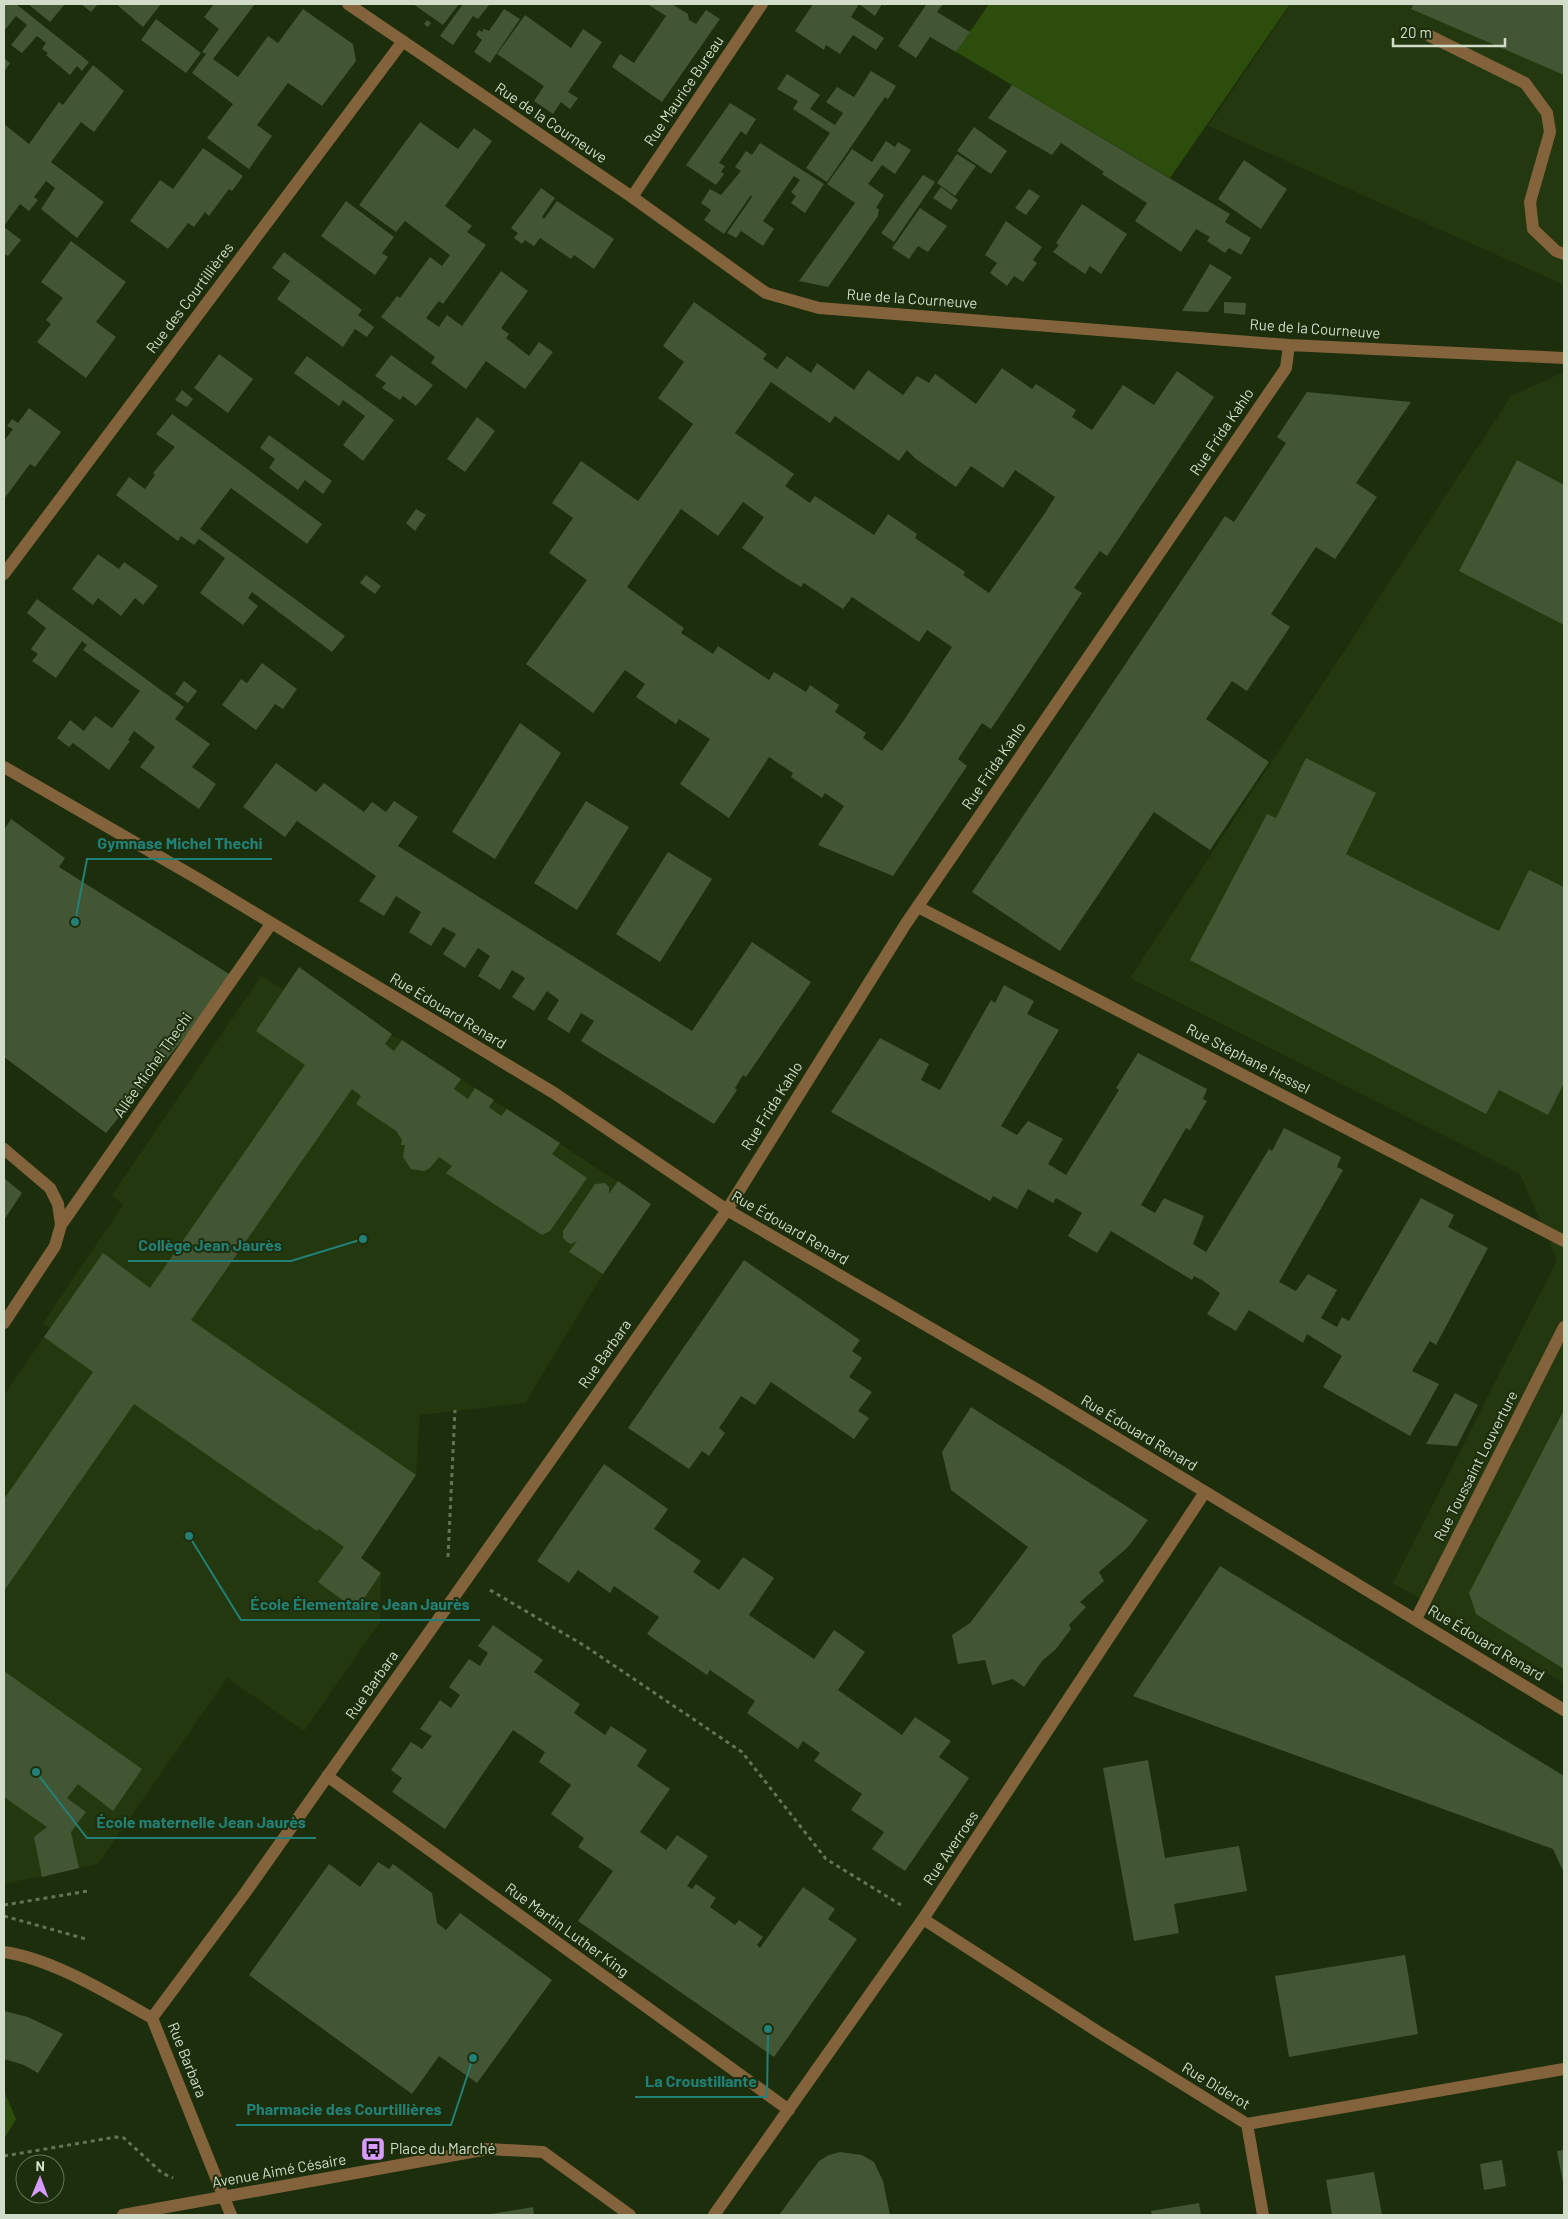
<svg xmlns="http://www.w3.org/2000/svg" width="1568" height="2219" viewBox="0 0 1568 2219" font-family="Barlow,sans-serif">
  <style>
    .built { fill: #23380f }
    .green { fill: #2d4d0c }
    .building { fill: #435633; fill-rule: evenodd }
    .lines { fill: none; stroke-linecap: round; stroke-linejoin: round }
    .path { stroke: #647457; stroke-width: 3; stroke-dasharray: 4 4; stroke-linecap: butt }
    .minor { stroke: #82633c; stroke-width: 12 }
    .labels { text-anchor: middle; stroke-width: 4; stroke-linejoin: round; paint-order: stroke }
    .street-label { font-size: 15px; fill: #d1ddc9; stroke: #1c2e0c }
    .poi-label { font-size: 15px; fill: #d1ddc9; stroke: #1c2e0c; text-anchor: start }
    .leader { fill: none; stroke: #228077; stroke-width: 2 }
    .callout-dot { fill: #228077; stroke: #1c2e0c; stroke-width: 2 }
    .callout-label { font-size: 16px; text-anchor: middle; font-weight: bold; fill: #228077; stroke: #1c2e0c; stroke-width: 4; stroke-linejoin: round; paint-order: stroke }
  </style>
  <rect width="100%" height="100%" fill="#1c2e0c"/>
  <!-- built -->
  <path class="built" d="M1291 4H1564V285L1208 126Z
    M1564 372V1683L1393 1583 1557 1260 1520 1174 1130 978 1511 396Z
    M261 976 284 990 402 1040 651 1204 603 1274 525 1403 420 1415 416 1475 361 1558 381 1573 380 1622 304 1731 227 1678 98 1864 4 1884V1395L50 1328 43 1323 123 1205 112 1195Z"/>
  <!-- green -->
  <path class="green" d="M989 4H1290L1170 178 956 52Z
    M4 2091 16 2119 4 2139Z"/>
  <!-- building -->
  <path class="building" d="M4 4H16L89 62 82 71 77 66 70 75 46 55 48 53 42 49 46 43 37 36 22 53 11 45 27 25 16 16 4 31Z
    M28 4H65L50 22Z
    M81 4H98L91 12Z
    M116 4H161L143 27Z
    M214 4H255L213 59 238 77 268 36 278 43 303 9 353 44 356 61 322 106 288 83 257 125 272 136 249 169 207 138 233 104 192 73 206 54 202 52 219 29 204 17Z
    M413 4H459L443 25Z
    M463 4 489 5 478 19 473 16 453 45 440 36Z
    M647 4H672L688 14 689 20 696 24 706 10 720 19 662 102 612 67 620 54 634 63 666 16Z
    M813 4H887L885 6 882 4 875 16 859 4 851 17 884 38 876 50 853 35 840 54 826 45 824 50 795 31Z
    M924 4H943L937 12 970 32 956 52 930 37 916 58 898 46 926 5Z
    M1414 4H1564V75L1411 9Z
    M504 9 520 19 490 63 474 52 482 40 476 35 479 30 482 32 484 29 489 31Z
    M525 15 571 48 583 29 602 42 568 92 578 98 570 109 561 102 553 114 534 101 544 86 497 54Z
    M156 19 201 53 186 73 141 40Z
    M427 20 431 23 428 27 424 24Z
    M4 58 10 63 4 72Z
    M93 65 124 91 94 132 81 122 51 162 104 202 77 238 41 209 55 188 46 181 34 197 38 200 29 211 20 204 4 226V124L29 144 59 102 63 105Z
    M871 71 896 86 888 99 885 97 827 182 806 168 830 133 793 109 798 101 777 89 787 74 820 95 810 109 835 125 843 113 826 102 837 87 854 97Z
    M1012 85 1230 214 1225 222 1251 238 1241 255 1229 248 1225 253 1207 241 1210 237 1196 229 1181 252 1135 221 1147 203 1102 174 1104 172 1061 143 1052 155 988 118Z
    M730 103 756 119 746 135 741 131 719 163 725 166 721 172 724 174 716 185 686 165Z
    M420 122 458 149 474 128 492 141 445 206 472 226 467 232 486 245 443 304 439 301 426 318 439 327 447 315 462 326 501 271 528 291 501 328 509 334 506 338 529 356 539 342 553 352 525 389 486 361 466 389 431 363 435 357 381 317 397 296 400 298 430 257 442 266 450 255 405 221 396 232 359 205Z
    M974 127 1007 151 991 174 957 151Z
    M886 141 895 147 898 142 911 150 895 174 882 165 868 184 884 195 876 208 879 209 878 216 828 287 799 281 855 203 827 184 852 149 872 162Z
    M760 143 824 184 805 213 791 203 796 196 791 192 800 180 794 176 763 221 774 229 763 246 741 231 736 238 727 233 752 197 751 195 724 234 704 220 711 210 701 203 710 189 721 195 741 171 735 167 746 151 752 155Z
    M203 148 243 176 232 191 229 189 209 216 205 212 194 227 188 223 168 249 130 221 160 180 173 189Z
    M957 154 976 166 955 196 937 183Z
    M1244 160 1287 189 1261 229 1218 199Z
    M923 175 935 182 894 242 881 233Z
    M941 187 958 200 951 210 933 198Z
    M541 188 555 198 542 217 544 219 557 201 614 239 594 269 574 255 571 259 540 238 534 246 525 240 522 244 514 238 518 233 511 228Z
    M1029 189 1040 196 1026 215 1015 208Z
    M346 201 394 237 382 253 388 257 375 275 321 236Z
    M1082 204 1127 234 1101 274 1090 266 1085 274 1053 252 1059 245 1056 243Z
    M920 208 947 226 928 252 918 246 909 259 892 248Z
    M1006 221 1042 247 1033 260 1037 263 1023 282 1014 276 1007 286 990 273 997 263 985 255Z
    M4 227 21 240 8 256 4 254Z
    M71 241 126 282 96 322 116 337 86 378 37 342 51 324 46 320 63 298 41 282Z
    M284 252 362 310 358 315 374 327 367 337 355 329 343 347 277 299 290 281 272 268Z
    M1210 264 1232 277 1208 312 1182 311Z
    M694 302 767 354 763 359 777 369 787 356 811 373 817 363 854 390 868 370 903 395 917 376 929 383 935 374 976 404 1002 368 1032 389 1036 384 1076 410 1072 417 1092 430 1123 385 1154 405 1177 371 1214 397 1107 556 1100 551 1074 588 1082 593 991 729 982 723 958 759 967 766 893 876 818 845 844 806 825 793 822 798 791 777 793 773 769 757 729 818 680 784 710 739 679 719 676 724 636 697 645 684 625 670 593 713 526 664 587 580 549 553 573 518 552 503 581 461 638 501 693 424 658 398 684 362 663 346ZM771 382 830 423 835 416 899 461 907 450 916 459 956 487 971 466 1003 488 1015 470 1055 497 1045 513 989 593 963 575 965 572 915 538 917 534 888 514 874 535 815 496 810 503 785 486 794 474 735 433ZM743 502 764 517 742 548 783 576 801 587 804 583 843 609 852 597 919 642 927 630 952 647 902 723 882 751 863 738 866 733 835 712 839 705 810 685 806 692 774 672 769 680 718 646 713 654 681 633 684 628 627 587 681 509 718 536Z
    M1224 302 1246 303 1245 315 1224 313Z
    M219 354 253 379 228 413 194 388Z
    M391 355 433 385 416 406 403 396 400 400 382 388 386 383 375 376Z
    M307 356 394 420 363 461 343 445 365 416 343 400 339 406 294 373Z
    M182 390 193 399 187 407 175 400Z
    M1307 392 1411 402 1356 483 1377 497 1335 559 1316 547 1271 614 1290 627 1247 691 1232 681 1206 719 1269 762 1210 850 1154 812 1060 951 972 892 1225 516 1234 522 1286 443 1277 437Z
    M29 408 61 432 35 467 30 464 4 499V441L13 429 7 426 12 419 18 423Z
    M172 414 322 524 307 544 231 488 200 529 345 636 332 652 252 592 248 598 258 606 243 625 200 593 225 558 199 539 194 545 181 536 178 541 116 495 129 477 145 489 155 475 153 473 175 447 156 434Z
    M477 417 495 431 465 472 447 459Z
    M269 435 332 481 323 494 305 480 298 490 269 468 275 459 260 448Z
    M1517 460 1564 485V625L1459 571Z
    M416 509 426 515 415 531 406 523Z
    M98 554 119 569 124 562 158 586 143 605 135 598 121 616 98 598 93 605 72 589Z
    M366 575 381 586 375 594 360 583Z
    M37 599 184 707 175 719 210 744 192 767 216 784 199 809 140 767 155 747 134 731 128 740 130 741 109 770 73 743 69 747 57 738 70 720 84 731 95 716 112 728 140 691 83 650 87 645 82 641 56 678 32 661 38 654 31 649 46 628 27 613Z
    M262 663 297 689 283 709 275 704 256 730 222 705 241 679 247 683Z
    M184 681 197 691 188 703 175 694Z
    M520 723 561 753 495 859 452 832Z
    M1306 758 1376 793 1346 854 1480 922 1499 931 1529 870 1564 887V1083L1548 1115 1499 1090 1486 1114 1190 960 1267 814 1276 818Z
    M276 763 316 792 324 783 364 812 372 802 386 812 394 801 418 817 398 846 692 1031 752 942 811 982 746 1077 743 1075 735 1088 737 1090 714 1124 581 1041 594 1021 581 1013 569 1033 547 1019 559 1000 547 991 534 1011 512 997 525 978 512 970 500 990 478 976 490 956 478 948 465 968 443 954 456 934 443 927 431 946 409 932 421 912 396 896 384 916 359 901 376 876 297 821 285 837 243 807Z
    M586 801 629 827 577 910 534 883Z
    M11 819 65 858 59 867 234 977 106 1133 4 1057V830Z
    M668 852 712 879 660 962 616 934Z
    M299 967 392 1034 385 1044 394 1051 402 1040 461 1079 454 1089 468 1099 475 1088 494 1100 489 1107 501 1116 507 1109 560 1143 552 1154 587 1178 550 1231 542 1235 446 1173 452 1166 439 1157 430 1168 424 1171 411 1169 403 1157 405 1145H401L402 1140 396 1131 356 1104 361 1096 352 1089 191 1320 416 1475 361 1558 381 1573 356 1610 318 1582 344 1547 319 1529 317 1531 134 1404 4 1591V1499L93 1372 44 1337 103 1253 150 1288 305 1065 256 1031Z
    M1004 985 1034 1001 1027 1014 1059 1030 1001 1126 1017 1135 1028 1121 1063 1139 1048 1164 1066 1175 1119 1090 1116 1088 1138 1053 1207 1089 1203 1099 1207 1101 1190 1130 1186 1128 1141 1205 1155 1213 1164 1198 1204 1216 1193 1244 1206 1252 1269 1149 1272 1151 1284 1128 1341 1157 1337 1167 1343 1170 1279 1282 1296 1291 1308 1274 1337 1290 1321 1318 1337 1327 1342 1317 1349 1321 1421 1198 1454 1215 1448 1227 1488 1248 1436 1345 1430 1341 1412 1371 1439 1384 1410 1436 1323 1387 1342 1356 1307 1334 1303 1343 1249 1310 1236 1331 1207 1314 1220 1293 1202 1280 1194 1276 1192 1280 1111 1231 1097 1253 1068 1236 1082 1213 1056 1198 1053 1203 1028 1189 1017 1209 993 1196 990 1201 831 1112 880 1038 929 1064 921 1080 940 1090 991 1000 995 1003Z
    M4 1178 22 1193 4 1220Z
    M618 1181 651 1204 603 1274 569 1252 577 1241 571 1244 567 1242 563 1238V1231L595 1184 605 1183 609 1187V1194Z
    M744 1260 860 1340 852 1351 862 1358 849 1377 872 1392 858 1411 869 1418 854 1439 771 1382 755 1405 741 1396 719 1428 725 1433 709 1456 702 1451 689 1469 628 1428Z
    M1455 1393 1478 1405 1457 1446 1426 1444Z
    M971 1407 1148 1520 1128 1547 1099 1572 1104 1581 1080 1602 1086 1607 1069 1625 1071 1629 1056 1649 1042 1661 1024 1687 1013 1679 992 1685 985 1660 958 1664 952 1635 970 1623 1028 1547 951 1490 942 1452Z
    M1564 1410V1669L1476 1614 1469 1593Z
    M604 1464 668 1509 654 1529 701 1561 693 1572 719 1590 743 1557 774 1578 749 1615 814 1659 834 1630 865 1652 838 1690 902 1735 915 1717 951 1741 939 1757 969 1778 905 1871 872 1849 884 1832 851 1810 862 1794 814 1761 820 1753 803 1741 798 1749 747 1713 755 1701 710 1670 707 1675 647 1634 659 1617 614 1586 610 1593 578 1570 569 1583 537 1561Z
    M1220 1566 1564 1776V1873L1553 1849 1133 1696Z
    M493 1625 543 1660 534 1672 580 1704 574 1713 605 1735 611 1726 647 1750 637 1766 670 1789 640 1832 666 1850 677 1835 708 1856 687 1886 692 1889 696 1884 716 1898 710 1907 735 1925 739 1920 763 1937 757 1945 760 1948 803 1887 835 1909 828 1919 857 1939 774 2057 578 1921 613 1871 578 1847 584 1838 551 1814 571 1785 539 1762 545 1752 513 1730 445 1829 392 1792 402 1778 391 1770 411 1742 422 1749 432 1736 420 1729 440 1700 451 1708 460 1695 449 1687 469 1659 480 1666 488 1653 478 1646Z
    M4 1671 142 1769 113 1811 78 1784 67 1798 86 1812 71 1832 79 1868 42 1877 34 1837 47 1827 4 1797Z
    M1148 1760 1165 1858 1239 1846 1247 1891 1174 1904 1179 1933 1134 1941 1103 1768Z
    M378 1862 389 1869 393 1864 432 1893 437 1923 446 1930 460 1913 552 1980 477 2083 439 2056 412 2094 249 1975 329 1864 360 1887Z
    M1405 1955 1418 2034 1289 2057 1275 1976Z
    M4 2011 28 2017 63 2034 38 2073 24 2065 4 2059Z
    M1564 2150V2182H1563L1557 2151Z
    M840 2152 862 2155 874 2162 883 2181 890 2215H779L819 2161 829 2155Z
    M1502 2160 1506 2186 1484 2190 1480 2164Z
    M1374 2172 1382 2215H1332L1326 2180Z
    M1199 2203 1201 2215H1152L1151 2211Z
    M533 2207 534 2215H485Z"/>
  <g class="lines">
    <!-- path -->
    <path class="path" d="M448 1557 455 1410
      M490 1590 585 1646 742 1752 826 1859 901 1905
      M4 1905 88 1891
      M4 1916 86 1939
      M4 2156 116 2137 124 2138 162 2173 173 2178"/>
    <!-- minor -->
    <path class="minor" d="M348 4 632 197 766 293 819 308 1289 345 1564 358
      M1430 36 1525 83 1547 113 1550 132 1530 202 1533 229 1556 251 1564 254
      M632 197 762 4
      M4 574 403 41
      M4 767 200 880 554 1093 727 1210 1036 1389 1564 1710
      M918 907 1564 1241
      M4 1149 50 1188 58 1204 61 1225 55 1246 4 1323
      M61 1225 271 924
      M1416 1619 1564 1327
      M327 1776 789 2110
      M923 1919 1100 2033 1247 2124 1564 2069
      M4 1952C53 1959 109 1994 152 2018
      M1247 2124 1263 2215
      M123 2215 488 2149 543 2152 630 2215
      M231 2215 152 2018 245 1893 727 1210 905 925 1286 368 1289 345
      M714 2215 923 1919 1205 1492"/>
  </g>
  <!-- icons -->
  <defs>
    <symbol id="bus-square" viewBox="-11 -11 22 22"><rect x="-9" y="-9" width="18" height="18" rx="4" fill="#d79bf9" stroke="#1c2e0c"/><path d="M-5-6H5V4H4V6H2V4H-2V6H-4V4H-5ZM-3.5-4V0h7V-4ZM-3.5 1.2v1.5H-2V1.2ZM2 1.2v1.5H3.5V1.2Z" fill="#111"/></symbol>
  </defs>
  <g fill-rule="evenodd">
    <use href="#bus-square" x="359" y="2135" width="28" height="28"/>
  </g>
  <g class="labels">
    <!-- street labels -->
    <g class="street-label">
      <text transform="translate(684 91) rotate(-56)" y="5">Rue Maurice Bureau</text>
      <text transform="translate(551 123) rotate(34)" y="5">Rue de la Courneuve</text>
      <text transform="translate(190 298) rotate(-53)" y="5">Rue des Courtillières</text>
      <text transform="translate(912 299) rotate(4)" y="5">Rue de la Courneuve</text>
      <text transform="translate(1315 329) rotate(4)" y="5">Rue de la Courneuve</text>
      <text transform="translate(1222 432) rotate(-56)" y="5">Rue Frida Kahlo</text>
      <text transform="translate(994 766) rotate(-56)" y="5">Rue Frida Kahlo</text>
      <text transform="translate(448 1011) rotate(31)" y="5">Rue Édouard Renard</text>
      <text transform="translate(1248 1059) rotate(27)" y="5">Rue Stéphane Hessel</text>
      <text transform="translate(153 1065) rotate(-55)" y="5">Allée Michel Thechi</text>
      <text transform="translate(772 1106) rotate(-58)" y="5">Rue Frida Kahlo</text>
      <text transform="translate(790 1228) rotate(30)" y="5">Rue Édouard Renard</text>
      <text transform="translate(605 1354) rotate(-55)" y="5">Rue Barbara</text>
      <text transform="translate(1139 1433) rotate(31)" y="5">Rue Édouard Renard</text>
      <text transform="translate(1476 1466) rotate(-63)" y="5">Rue Toussaint Louverture</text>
      <text transform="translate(1486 1643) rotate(31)" y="5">Rue Édouard Renard</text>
      <text transform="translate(372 1685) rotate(-55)" y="5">Rue Barbara</text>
      <text transform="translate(951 1848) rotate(-56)" y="5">Rue Averroes</text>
      <text transform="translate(567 1930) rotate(36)" y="5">Rue Martin Luther King</text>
      <text transform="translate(187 2060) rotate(68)" y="5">Rue Barbara</text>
      <text transform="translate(1216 2086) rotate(31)" y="5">Rue Diderot</text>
      <text transform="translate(279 2171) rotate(-10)" y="5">Avenue Aimé Césaire</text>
    </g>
    <!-- poi labels -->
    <g class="poi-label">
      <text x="390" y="2154">Place du Marché</text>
    </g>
  </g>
  <!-- callouts -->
  <path class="leader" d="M75 922L87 859H272M363 1239L291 1261H128M189 1536L241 1620H480M36 1772L87 1838H316M768 2029L767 2097H635M473 2058L451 2125H236"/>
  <g class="callout-dot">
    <circle cx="75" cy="922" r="5"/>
    <circle cx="363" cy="1239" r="5"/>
    <circle cx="189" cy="1536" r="5"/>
    <circle cx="36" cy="1772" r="5"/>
    <circle cx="768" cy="2029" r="5"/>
    <circle cx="473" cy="2058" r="5"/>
  </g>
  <g class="callout-label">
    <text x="180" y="849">Gymnase Michel Thechi</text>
    <text x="210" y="1251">Collège Jean Jaurès</text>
    <text x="360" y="1610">École Élementaire Jean Jaurès</text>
    <text x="201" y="1828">École maternelle Jean Jaurès</text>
    <text x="701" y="2087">La Croustillante</text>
    <text x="344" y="2115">Pharmacie des Courtillières</text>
  </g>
  <!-- border -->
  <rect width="1568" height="2219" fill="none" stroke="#d1ddc9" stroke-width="10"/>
  <!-- north arrow -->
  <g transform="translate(40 2179) rotate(1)"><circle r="24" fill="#1c2e0c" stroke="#647458"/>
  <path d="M0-4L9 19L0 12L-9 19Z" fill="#d79bf9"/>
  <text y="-8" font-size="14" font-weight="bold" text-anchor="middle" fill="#d1ddc9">N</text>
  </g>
  <!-- scale -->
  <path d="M1393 38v8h112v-8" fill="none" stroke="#d1ddc9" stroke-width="2.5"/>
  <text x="1400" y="38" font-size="15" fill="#d1ddc9" stroke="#1c2e0c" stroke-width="4" paint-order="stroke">20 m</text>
</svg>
